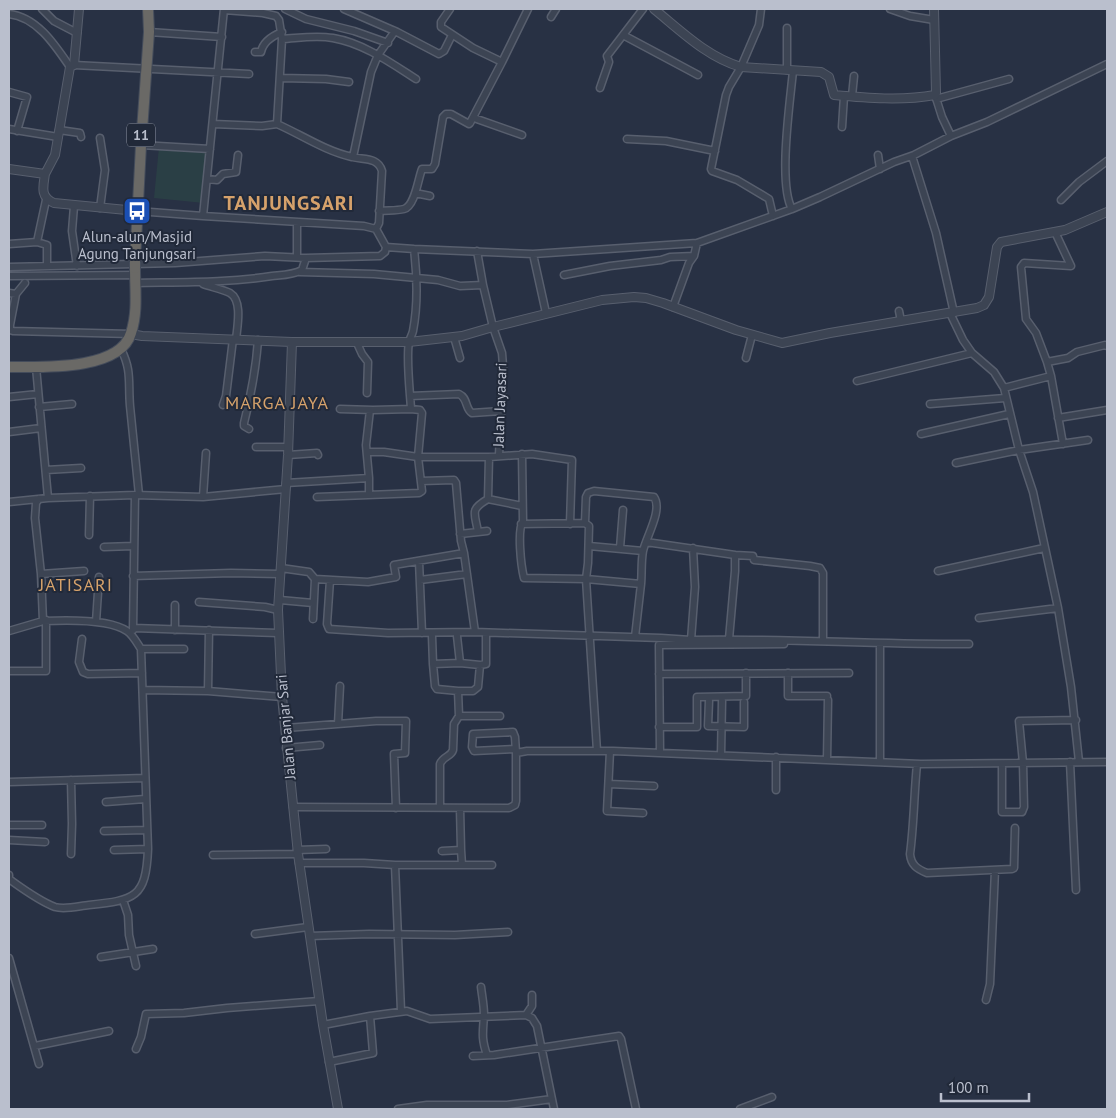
<svg xmlns="http://www.w3.org/2000/svg" width="1116" height="1118" viewBox="0 0 1116 1118" font-family="'PT Sans',sans-serif">
  <style>
    .green { fill: #2a3f45 }
    .lines { fill: none; stroke-linecap: round; stroke-linejoin: round }
    .minor-casing { stroke: #585f6e; stroke-width: 9 }
    .tertiary-casing { stroke: #585f6e; stroke-width: 10 }
    .trunk-casing { stroke: #444c5b; stroke-width: 12 }
    .minor { stroke: #3c4453; stroke-width: 6 }
    .tertiary { stroke: #3c4453; stroke-width: 8 }
    .trunk { stroke: #6a6966; stroke-width: 10 }
    .trunk-bridge-casing { stroke: #444c5b; stroke-width: 12; stroke-linecap: butt }
    .trunk-bridge { stroke: #6a6966; stroke-width: 10 }
    .labels { text-anchor: middle; stroke-width: 4; stroke-linejoin: round; paint-order: stroke }
    .shield { fill: #212939; stroke: #8c92a1; stroke-width: 1 }
    .shield-label { font-size: 14px; font-weight: bold; fill: #babfcd }
    .poi-label { font-size: 15px; fill: #babfcd; stroke: #212939 }
    .street-label { font-size: 15px; fill: #babfcd; stroke: #212939 }
    .quarter-label { font-size: 18px; letter-spacing: 1px; fill: #d6a26b; stroke: #212939 }
    .district-label { font-size: 20px; font-weight: bold; letter-spacing: 1px; fill: #d6a26b; stroke: #212939 }
  </style>
  <rect width="100%" height="100%" fill="#283144"/>
  <!-- green -->
  <path class="green" d="M159 147 208 151 204 203 154 198Z"/>
  <g class="lines">
    <defs>
      <path id="minor" d="M42 9 54 21 77 33
        M285 9 306 19 354 31 388 43
        M344 9 397 32 439 54 444 51 452 35
        M761 9 759 25 741 67 729 87 726 95 711 169 712 171 737 180 769 199 773 216
        M890 9 910 16 934 20
        M224 10 263 13 276 16 279 20 282 39C299 38 316 35 333 38 363 43 391 63 416 79
        M9 14C37 17 55 45 70 67
        M551 17 556 9
        M787 28V70
        M149 32 222 37
        M623 35 698 75
        M255 52H261C263 42 272 36 282 32
        M502 62 528 9
        M74 65 249 74
        M281 78 326 79 349 82
        M600 88 609 62 607 56 643 9
        M9 92 27 97 17 131
        M935 95 942 117 951 136
        M852 96 854 76
        M936 99 1009 79
        M474 118 522 135
        M213 124 262 126 277 124 282 39
        M277 124C302 135 325 151 352 157 364 160 378 157 382 171L379 223 376 229
        M842 127 844 96
        M9 129 58 137
        M59 130 80 133 81 137
        M627 139 666 141 715 151
        M141 145 210 149
        M878 155 880 169
        M912 156 936 233 954 313
        M353 157 371 72 378 55 395 31
        M207 179 217 180 223 174 236 172 238 155
        M415 193 430 196
        M46 200 37 242 47 245V266
        M1061 200 1079 182 1107 161
        M74 206 72 231 77 266
        M100 208 105 170 100 138
        M792 209C778 184 790 102 793 71
        M137 211 203 216 224 9
        M379 211C387 210 396 211 404 209 415 206 418 179 422 169H432L435 164 443 117 446 114H451L469 124 470 123 502 62 473 48 441 27V22L450 9
        M203 216 364 226 376 229 386 247 414 249 533 254 697 243 792 209 820 197 894 162 914 155 951 136 987 122 1107 64
        M297 222V257
        M1055 232 1071 266 1024 263 1021 267 1026 319 1036 333 1047 362 1051 376 1063 444
        M9 244 37 242
        M414 249C417 275 418 305 413 331 412 335 410 338 409 342 406 358 410 392 411 409L420 410 422 413 418 457H489L532 454 572 460 570 524
        M533 254 546 313
        M9 267 175 263 265 256 306 258
        M300 272 374 274 438 280 460 286 483 285 477 251
        M564 275 610 266 661 260 670 257 694 256
        M9 276 135 275
        M135 283C181 282 227 283 272 276 282 275 293 275 302 270L306 258 380 256 385 252 386 247
        M203 284C211 287 222 289 230 293 243 301 237 327 236 340
        M483 285 493 327 502 353 503 366 499 455
        M9 293 16 294 10 325V330L13 331 131 334
        M16 294 25 283
        M673 307 689 263 694 256 697 243
        M899 311 901 321
        M950 313 963 340 972 353 994 372 1004 388 1019 450 1033 492 1058 608 1071 687 1079 762
        M454 337 460 358
        M357 343 362 354 368 362 367 393
        M121 349C132 371 128 382 130 406 133 435 136 465 139 495
        M746 358 752 335
        M1047 362 1068 358 1077 352 1105 345 1107 346
        M36 367 48 498
        M857 381 972 353
        M1004 388 1051 376
        M410 396 459 394C468 398 465 409 472 413L501 411
        M9 397 38 394
        M930 404 1005 398
        M223 405 226 396 233 339
        M39 407 72 404
        M340 409 373 410 411 409
        M1058 418 1107 410
        M249 429 244 426V423C251 395 256 369 258 340
        M9 432 41 428
        M921 434 1009 414
        M256 447H288
        M522 454 523 521C517 530 521 566 524 578L586 579 641 584C642 573 641 562 643 551 646 537 663 510 654 497L594 491 588 493 586 497 585 523
        M288 455 317 453 318 455
        M489 457 488 499 522 506
        M956 463 1019 450 1088 440
        M46 470 81 468
        M369 478V495
        M421 481 454 480 456 483 461 541 464 553
        M286 483 369 478 366 445 370 410
        M203 497 206 453
        M317 497 419 493 422 491 418 457 384 452H367
        M9 502 48 498 135 495 203 497 286 489
        M521 524 585 523 589 526 588 563 586 579 597 751
        M478 532C475 513 469 510 488 499
        M460 534 487 531
        M89 535 90 496
        M646 542 735 555V571L729 639
        M589 546 643 551
        M104 547 133 546
        M620 548 623 510
        M735 555 753 556 754 560 810 566 820 568 823 573V641
        M419 561 422 633
        M281 568 309 572 315 579 313 619
        M938 571 1044 548
        M41 574 84 571
        M133 576 231 573 280 574
        M315 579 368 582 396 577 394 565 464 553 475 632 388 633 329 629 327 624 330 580
        M420 580 467 574
        M280 600 313 603
        M199 602 265 607 278 610
        M979 618 1058 608
        M96 622 99 577
        M134 628 278 633
        M133 630 135 495
        M175 630V605
        M9 631 43 621 41 574 35 518 36 503 39 499
        M475 632 661 638 691 640 695 587 693 548
        M432 636 433 664
        M457 636 460 663 433 664 435 686 437 689 458 691
        M635 637 641 584
        M82 639 79 662 83 672 88 674 142 673
        M691 640C784 638 876 645 969 644
        M880 644V762
        M141 649H184
        M480 665 486 664V635
        M9 671H46V620
        M788 673V696H827
        M659 674 849 673
        M143 690 208 691 282 697
        M208 691 209 630
        M709 701 708 726 744 727V702
        M459 716H500
        M338 724 340 686
        M659 727H697V697L746 696V673
        M286 728 376 721H406L405 753 394 754 396 808
        M286 748 320 745
        M515 749 474 751 472 747 473 734 513 732 515 737 516 753
        M610 751 607 811 643 813
        M660 753 659 645 784 644
        M721 755 722 701
        M776 757V790
        M827 760 828 700
        M1070 762 1076 890
        M917 764C914 794 914 824 910 854 911 865 917 869 927 873L1012 869 1014 868 1015 828
        M1002 764V812H1022L1024 807 1023 763 1019 721 1076 720
        M9 782 145 778
        M609 784 654 786
        M106 802 145 799
        M293 807 509 808 515 805 516 801V753L527 751H613L921 764 1107 762
        M440 807V764C443 756 451 757 453 750L454 724 459 716 458 691H473L478 687 480 665 460 663
        M9 825H42
        M104 831 147 830
        M9 840 45 842
        M114 850 148 849
        M297 850 326 849
        M461 850 462 865
        M442 851 461 850 460 808
        M71 854 72 824 71 780
        M213 855 298 854
        M299 863H364L395 865H492
        M395 865 401 1011
        M9 875V879C23 889 39 901 55 907 65 910 79 906 89 905 135 900 146 898 148 849L141 649C137 643 133 635 127 631 110 619 64 620 43 621
        M123 900 128 915 129 935 136 966
        M255 934 308 927
        M310 936 369 934 455 935 508 932
        M101 957 153 949
        M9 958 39 1064
        M481 987C482 996 484 1005 484 1015 483 1032 481 1038 487 1055
        M986 1000 990 984 995 870
        M526 1015 532 1006V995
        M323 1025 370 1016 407 1011 430 1019 526 1015 532 1018 537 1026 554 1109
        M35 1046 109 1031
        M136 1049 141 1037 146 1014 184 1013 227 1008 319 1001
        M473 1056 494 1055 619 1036 621 1039 636 1109
        M329 1062 373 1053 370 1016
        M398 1109 427 1105H507L552 1099
        M740 1109 772 1097"/>
      <path id="tertiary" d="M654 9C681 31 707 57 741 67L821 72 829 77 834 95C867 98 902 101 935 95L936 93 934 9
        M9 169 45 174C43 187 40 197 54 203L137 211
        M45 174 55 155 70 67 74 65 79 9
        M131 334 142 336 292 342H409L462 336 493 327 602 300 634 297 646 298 663 303 736 330 782 343 830 333 977 308 984 305 989 297 997 247 1001 242 1065 230 1107 212
        M292 342 288 455 278 610 282 697 298 854 323 1025 338 1109"/>
      <path id="trunk" d="M135 262 141 145 149 32 148 9
        M9 367C41 367 120 371 131 333 138 312 135 290 135 268"/>
    </defs>
    <!-- minor casing -->
    <use href="#minor" class="minor-casing"/>
    <!-- tertiary casing -->
    <use href="#tertiary" class="tertiary-casing"/>
    <!-- trunk casing -->
    <use href="#trunk" class="trunk-casing"/>
    <!-- minor -->
    <use href="#minor" class="minor"/>
    <!-- tertiary -->
    <use href="#tertiary" class="tertiary"/>
    <!-- trunk -->
    <use href="#trunk" class="trunk"/>
    <defs>
      <path id="trunk-bridge" d="M135 268V262"/>
    </defs>
    <!-- trunk-bridge casing -->
    <use href="#trunk-bridge" class="trunk-bridge-casing"/>
    <!-- trunk-bridge -->
    <use href="#trunk-bridge" class="trunk-bridge"/>
  </g>
  <!-- icons -->
  <defs>
    <symbol id="bus-square" viewBox="-11 -11 22 22"><rect x="-9" y="-9" width="18" height="18" rx="4" fill="#1a4fb4" stroke="#212939"/><path d="M-5-6H5V4H4V6H2V4H-2V6H-4V4H-5ZM-3.5-4V0h7V-4ZM-3.5 1.2v1.5H-2V1.2ZM2 1.2v1.5H3.5V1.2Z" fill="#fff"/></symbol>
  </defs>
  <g fill-rule="evenodd">
    <use href="#bus-square" x="121" y="195" width="32" height="32"/>
  </g>
  <g class="labels">
    <!-- shield labels -->
    <rect class="shield" x="127" y="123.5" width="28" height="23" rx="4"/>
    <g class="shield-label">
      <text x="141" y="140">11</text>
    </g>
    <!-- poi labels -->
    <g class="poi-label">
      <text x="137" y="242">Alun-alun/Masjid<tspan x="137" dy="17">Agung Tanjungsari</tspan></text>
    </g>
    <!-- street labels -->
    <g class="street-label">
      <text transform="translate(500 405) rotate(-88)" y="5">Jalan Jayasari</text>
      <text transform="translate(286 727) rotate(-95)" y="5">Jalan Banjar Sari</text>
    </g>
    <!-- quarter labels -->
    <g class="quarter-label">
      <text x="277" y="409">MARGA JAYA</text>
      <text x="76" y="591">JATISARI</text>
    </g>
    <!-- district labels -->
    <g class="district-label">
      <text x="289" y="210">TANJUNGSARI</text>
    </g>
  </g>
  <!-- border -->
  <rect width="1116" height="1118" fill="none" stroke="#babfcd" stroke-width="20"/>
  <!-- scale -->
  <path d="M941 1093v8h88v-8" fill="none" stroke="#babfcd" stroke-width="2.5"/>
  <text x="948" y="1093" font-size="15" fill="#babfcd" stroke="#212939" stroke-width="4" paint-order="stroke">100 m</text>
</svg>
